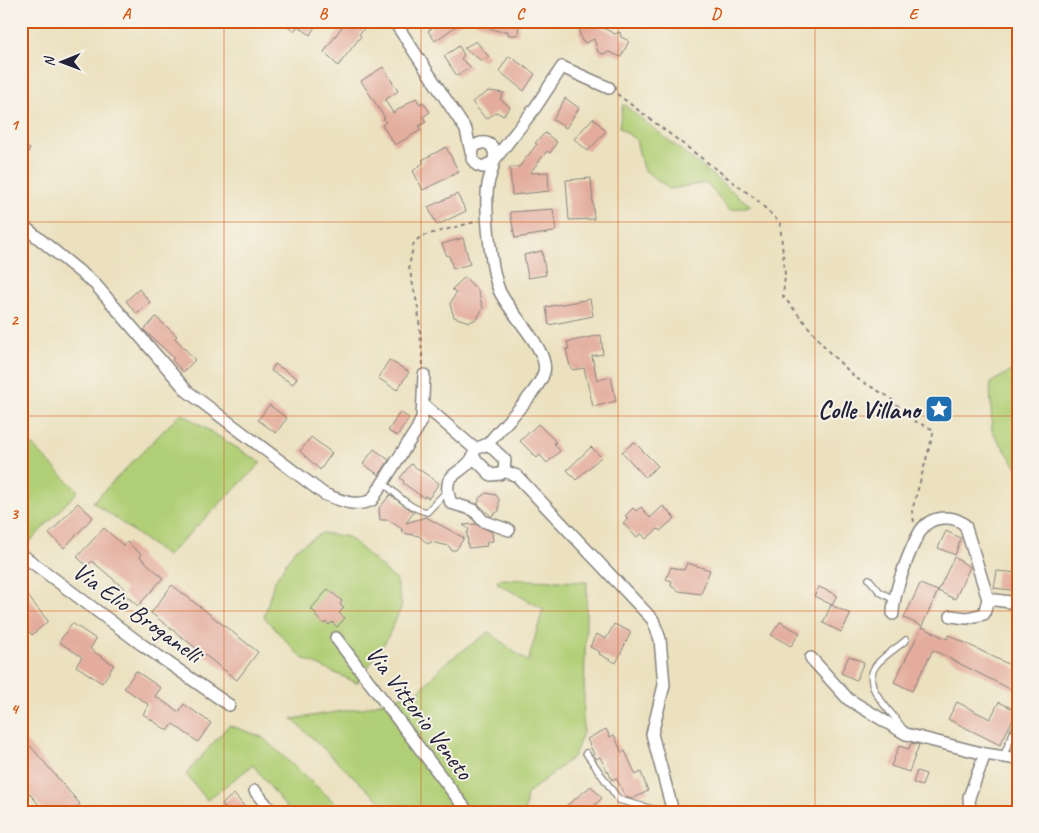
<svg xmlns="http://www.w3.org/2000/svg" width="1039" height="833" viewBox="0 0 1039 833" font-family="Caveat,sans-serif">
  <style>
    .green { fill: #b1cf76; stroke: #6a7858 }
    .building { fill: #e3ac9c }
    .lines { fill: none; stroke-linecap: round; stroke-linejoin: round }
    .lane-casing { stroke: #86827d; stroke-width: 8 }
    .street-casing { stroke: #86827d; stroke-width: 14 }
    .path { stroke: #86827d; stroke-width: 2; stroke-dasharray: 4 4; stroke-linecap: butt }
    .lane { stroke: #fff; stroke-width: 5.5 }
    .street { stroke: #fff; stroke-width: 11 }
    .grid { fill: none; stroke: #d45411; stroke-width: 1; stroke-opacity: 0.55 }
    .labels { text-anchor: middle; stroke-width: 4; stroke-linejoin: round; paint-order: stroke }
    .poi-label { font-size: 25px; font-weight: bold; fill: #22223b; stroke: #f7f3e8; text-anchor: end }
    .street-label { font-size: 25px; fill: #22223b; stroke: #f7f3e8 }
    .neatline { fill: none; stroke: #d45411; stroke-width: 2 }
    .grid-label { font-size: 16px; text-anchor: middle; font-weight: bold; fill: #d45411 }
  </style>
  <rect width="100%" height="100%" fill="#f7f3e8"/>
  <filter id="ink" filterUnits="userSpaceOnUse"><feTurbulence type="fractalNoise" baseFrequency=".02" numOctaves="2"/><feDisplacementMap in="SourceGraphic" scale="10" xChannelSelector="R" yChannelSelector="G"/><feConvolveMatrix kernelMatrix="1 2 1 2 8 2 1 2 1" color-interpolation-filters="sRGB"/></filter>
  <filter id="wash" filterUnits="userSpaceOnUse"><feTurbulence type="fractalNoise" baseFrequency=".0096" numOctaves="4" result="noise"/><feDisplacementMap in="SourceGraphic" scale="20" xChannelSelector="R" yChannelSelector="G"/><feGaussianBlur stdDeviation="1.12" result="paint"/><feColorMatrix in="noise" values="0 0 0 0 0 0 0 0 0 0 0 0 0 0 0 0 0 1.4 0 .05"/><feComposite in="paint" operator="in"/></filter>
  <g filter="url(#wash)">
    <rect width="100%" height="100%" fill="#ebe1bf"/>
    <!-- green -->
    <path class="green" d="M623 104 751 206 730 210 706 183 669 189 643 169 636 140 619 127Z
      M1018 367V469L992 431 990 383Z
      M181 413 261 463 167 556 93 502Z
      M25 438 78 491 23 549 21 548V441Z
      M322 533 348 537 396 580 402 606 386 641 357 683 302 658 264 617 274 582 295 549Z
      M499 579 587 582 583 733 574 756 527 794 525 812H391L292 719 363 708 419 691 444 664 489 632 528 662 543 609 497 583Z
      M229 725 262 737 345 812H290L253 765 207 800 186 774Z"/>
    <g id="blocks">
      <!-- building -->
      <path class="building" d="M281 21H318L310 35 298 26 294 31Z
        M346 21H364L368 25 359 34 361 36 338 66 324 52Z
        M427 21H463L435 41 428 31 432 28Z
        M472 21H519L518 35H508V31H498Z
        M584 21H589L615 34 620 32 621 37 629 41 621 57 609 52 603 54 598 52 594 39 586 43 582 41 579 31Z
        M476 41 489 57 482 61 464 48Z
        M459 46 464 55 461 59 471 67 457 76 444 56Z
        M509 56 535 74 524 91 499 71Z
        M383 67 398 91 385 100 393 113 416 98 420 104 423 102 430 112 423 117 426 122 419 126 421 130 395 145 382 125 386 122 383 119 385 118 361 81Z
        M489 91 504 93 500 99 510 107 503 116 497 112 486 119 472 102Z
        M565 98 579 108 566 128 553 120Z
        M593 118 606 131 588 151 574 139Z
        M545 133 557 142 550 153 547 151 530 173 548 172 549 191 512 195 510 167H519L537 144 535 143Z
        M21 144 30 149 21 166Z
        M446 147 459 172 423 190 413 171 424 162 422 160Z
        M591 178 594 219 569 220 566 180Z
        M457 194 466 211 437 225 428 207Z
        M553 209 556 230 554 232 515 238 510 212Z
        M463 238 470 264 453 269 449 255 447 256 442 244Z
        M542 251 546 275 528 278 524 255Z
        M465 277 478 291 483 308 477 319 469 322 454 317 450 304 456 293 452 289Z
        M139 289 150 302 137 314 126 301Z
        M590 299 593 316 549 325 546 307Z
        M156 317 177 336 175 338 195 360 183 372 172 360 174 358 144 330Z
        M601 335 603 354 592 356 597 380 611 377 616 401 593 407 584 368 573 370 570 367 566 349H569L567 342Z
        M389 360 409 372 397 390 378 378Z
        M275 364 297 378 293 384 271 371Z
        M269 405 287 418 276 433 258 420Z
        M400 412 409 418 397 436 388 431Z
        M538 424 556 442 554 443 560 451 547 463 540 455 537 458 520 441Z
        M311 437 332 453 320 470 300 451Z
        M634 442 658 466 645 477 622 452Z
        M591 447 601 457 576 480 567 470Z
        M374 449 389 460 379 475 363 464Z
        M411 464 439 483 429 498 425 496 424 498 403 483 404 481 400 478Z
        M486 493 496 495 499 499V511L491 516 477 503 480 501 478 499Z
        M390 495 414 512 406 523 426 517 464 538 456 550H451L449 546 431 542 428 544 419 536 403 533 402 529 388 520H380L379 508Z
        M78 503 93 517 64 548 49 534Z
        M663 506 675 518 660 531 658 529 646 539 642 534 636 537 623 523 628 519 625 516 633 508 636 511 641 507 650 518Z
        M476 524 492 532 493 541 486 542 487 546 468 548 467 533 469 529 463 525Z
        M104 528 124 546 127 542 142 555 140 557 163 578 138 606 123 593 126 590 92 561 87 566 77 557Z
        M946 531 961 538 955 555 938 548Z
        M954 557 970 567 955 599 938 591Z
        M687 563 710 570 701 594 679 591 671 586 672 581 666 579 671 567 684 570Z
        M997 571 1018 573V591L994 588Z
        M920 584 938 591 922 626 904 618Z
        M172 585 258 652 237 680 151 613Z
        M819 587 837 595 832 605 814 596Z
        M328 589 342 601 340 605 344 608 339 613 345 618 337 627 332 622 329 625 326 622 324 624 315 616 317 614 311 609Z
        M27 595 48 621 32 635 21 623V600Z
        M831 605 851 614 841 632 823 623Z
        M780 622 800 633 791 646 771 635Z
        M72 623 96 639 90 649 114 665 102 683 76 666 82 657 59 642Z
        M614 624 631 632 616 663 599 654 600 652 590 647 596 634 606 639Z
        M922 627 947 639 949 635 1018 669V679L1012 690 933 650 912 691 894 682Z
        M849 656 864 662 856 680 841 673Z
        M136 671 161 688 155 696 179 712 184 704 211 723 198 742 173 724 168 731 143 714 149 705 124 688Z
        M957 702 990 719 999 702 1017 711 1000 745 948 719Z
        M606 729 610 737 614 735 622 753 625 751 636 775 641 772 648 791 632 799 626 797 616 778 612 780 608 771H607L600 757 596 759 587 739Z
        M26 741 80 804 77 807 81 812H45L24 787 26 785 21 779V745Z
        M911 743 919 745 909 772 891 766 899 746 909 749Z
        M917 771 926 774 922 786 913 783Z
        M591 786 602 798 588 812H559Z
        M234 794 249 812H228L222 804Z"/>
    </g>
  </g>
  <g filter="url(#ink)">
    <use href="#blocks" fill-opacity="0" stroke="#86827d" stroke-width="1"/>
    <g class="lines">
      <defs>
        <path id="lane" d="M383 482C396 494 410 509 427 512L447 491
          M869 579 880 592 893 599
          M903 729C892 710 857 685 878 663 886 654 897 648 906 640
          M586 753 619 800 664 812
          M1003 757 1018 721"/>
        <path id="street" d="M394 21 466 130 471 152
          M495 159 535 108 562 67 609 88
          M21 224 95 284 187 391 324 494C340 500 355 508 372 500L417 429 422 418 424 375
          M424 405 475 449
          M488 444C502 425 539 392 544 372 550 350 508 312 499 290 491 269 483 202 489 180 492 170 501 147 486 143 481 142 476 144 473 149L472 159 477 165 483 167 493 162
          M488 444 475 449C474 452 474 454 473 457 462 477 439 470 451 503L474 510 483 521 509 530
          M488 444 505 460 504 471
          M473 457 491 475 500 474 504 471
          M504 471 517 476 653 620 660 639 664 685 652 734 673 812
          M21 554 141 644 229 705
          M988 599 1018 603
          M893 614C893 593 910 548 921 530 930 516 953 514 965 525L988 599 984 614 967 618 951 616
          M336 638 468 812
          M811 658 848 699 906 734 985 754 1018 759
          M255 791 272 812
          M970 812 969 797 985 754"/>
      </defs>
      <!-- lane casing -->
      <use href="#lane" class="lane-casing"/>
      <!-- street casing -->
      <use href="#street" class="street-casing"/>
      <!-- path -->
      <path class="path" d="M617 94 757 200 780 223 785 275 783 296 829 352 856 378 889 397 912 420 932 429 933 434 912 511 914 522
        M423 365 418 308 409 267 414 242 422 236 478 221"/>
      <!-- lane -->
      <use href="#lane" class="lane"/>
      <!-- street -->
      <use href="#street" class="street"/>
    </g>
  </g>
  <!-- grid -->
  <path class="grid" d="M224 21V812M421 21V812M618 21V812M815 21V812M21 222H1018M21 416H1018M21 611H1018"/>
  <!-- icons -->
  <defs>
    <symbol id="sight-square" viewBox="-11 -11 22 22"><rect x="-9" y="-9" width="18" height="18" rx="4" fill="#1f6fb2" stroke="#f7f3e8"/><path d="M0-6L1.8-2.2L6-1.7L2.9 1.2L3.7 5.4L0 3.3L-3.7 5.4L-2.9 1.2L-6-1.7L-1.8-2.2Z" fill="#fff"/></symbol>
  </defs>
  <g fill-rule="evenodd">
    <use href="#sight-square" x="923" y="393" width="32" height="32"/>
  </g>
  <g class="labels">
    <!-- poi labels -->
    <g class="poi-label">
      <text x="920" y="418">Colle Villano</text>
    </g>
    <!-- street labels -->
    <g class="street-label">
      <text transform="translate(138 612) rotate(36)" y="9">Via Elio Broganelli</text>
      <text transform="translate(420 712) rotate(53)" y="9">Via Vittorio Veneto</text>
    </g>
  </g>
  <!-- margin -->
  <rect width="1039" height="833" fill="none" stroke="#f7f3e8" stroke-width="55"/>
  <!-- north arrow -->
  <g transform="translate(62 62) rotate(269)" stroke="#f7f3e8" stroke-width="4" paint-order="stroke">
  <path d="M0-4L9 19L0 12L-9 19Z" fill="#22223b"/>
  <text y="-8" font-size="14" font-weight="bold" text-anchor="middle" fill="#22223b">N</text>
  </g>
  <rect x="28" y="28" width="984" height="778" class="neatline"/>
  <g class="grid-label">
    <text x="126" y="19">A</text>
    <text x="323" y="19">B</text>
    <text x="520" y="19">C</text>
    <text x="716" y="19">D</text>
    <text x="913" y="19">E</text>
    <text x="14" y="130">1</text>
    <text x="14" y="325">2</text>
    <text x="14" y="519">3</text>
    <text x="14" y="714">4</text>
  </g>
</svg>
